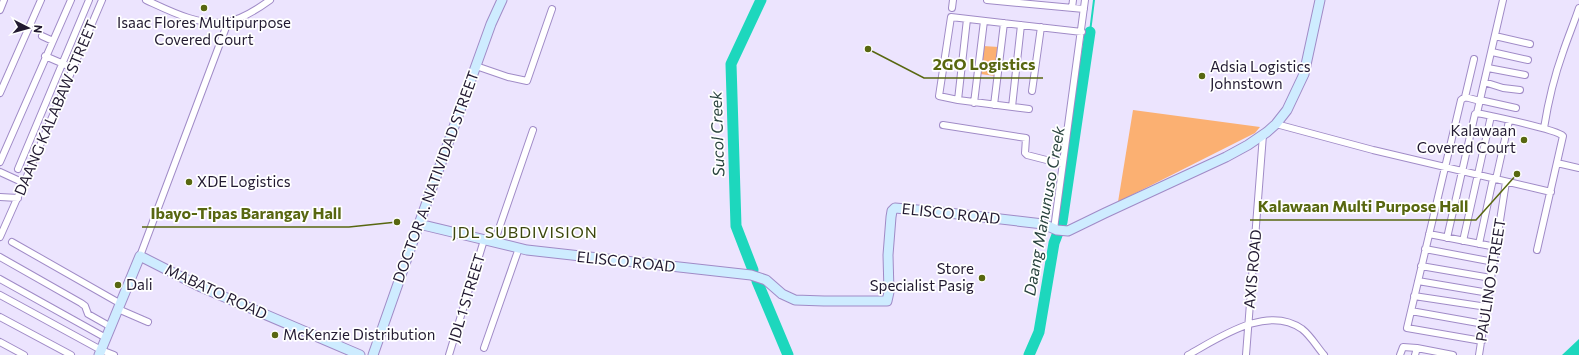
<svg xmlns="http://www.w3.org/2000/svg" width="1579" height="355" viewBox="0 0 1579 355" font-family="Commissioner,sans-serif">
  <style>
    .green { fill: #fbb072 }
    .water { fill: #1dd7bd }
    .lines { fill: none; stroke-linecap: round; stroke-linejoin: round }
    .stream { stroke: #1dd7bd; stroke-width: 2 }
    .river { stroke: #1dd7bd; stroke-width: 11 }
    .street-casing { stroke: #a08bc7; stroke-width: 8 }
    .secondary-casing { stroke: #a08bc7; stroke-width: 11 }
    .street { stroke: #fff; stroke-width: 6 }
    .secondary { stroke: #ceecff; stroke-width: 9 }
    .poi-dot { fill: #586710; stroke: #fff; stroke-width: 1.5 }
    .labels { text-anchor: middle; stroke-width: 3.5; stroke-linejoin: round; paint-order: stroke }
    .poi-label { font-size: 15px; fill: #221a31; stroke: #fff; text-anchor: start }
    .street-label { font-size: 15px; fill: #221a31; stroke: #fff }
    .water-label { font-size: 16px; font-style: italic; fill: #28423d; stroke: #fff }
    .neighbourhood-label { font-size: 16px; letter-spacing: 1px; fill: #3c470d; stroke: #fff }
    .leader { fill: none; stroke: #586710; stroke-width: 1.5 }
    .callout-dot { fill: #586710; stroke: #fff; stroke-width: 1.5 }
    .callout-label { font-size: 16px; text-anchor: middle; font-weight: bold; fill: #586710; stroke: #fff; stroke-width: 3.5; stroke-linejoin: round; paint-order: stroke }
  </style>
  <rect width="100%" height="100%" fill="#ece4fe"/>
  <!-- green -->
  <path class="green" d="M983 46 999 47 995 76 980 74Z
    M1133 110 1260 127 1255 133 1118 202Z"/>
  <!-- water -->
  <path class="water" d="M1579 339V355H1562Z"/>
  <g class="lines">
    <!-- stream -->
    <path class="stream" d="M1090 32 1094 0"/>
    <!-- river -->
    <path class="river" d="M753 270 736 226 731 64 761 0
      M757 281 788 355
      M1029 355 1039 332 1054 243 1062 222 1090 32"/>
    <defs>
      <path id="street" d="M146 0C170 11 198 26 226 22 240 20 259 8 270 0
        M987 0 1084 9
        M952 8 953 0
        M1072 8 1073 0
        M0 10 4 0
        M42 36 53 41
        M1495 36 1530 44
        M1492 52 1528 60
        M45 56 73 68
        M476 66 508 77 527 81 552 9
        M1488 68 1525 75
        M1484 82 1503 88 1520 90
        M1032 91 1041 27
        M0 93 41 0
        M1465 97 1474 59
        M958 100 967 19
        M1480 100 1516 108
        M1480 101 1465 97 1461 100 1407 328 1482 341
        M974 103 984 21
        M994 105 1004 23
        M1012 107 1021 25
        M1029 109 958 100 939 96 951 17 1082 32
        M1477 113C1491 116 1556 129 1563 136L1537 250
        M1276 124 1373 150 1551 192
        M943 125 1026 138 1025 153 1027 155 1062 164
        M1544 128C1548 103 1554 77 1563 52 1568 37 1574 23 1579 8
        M0 162 71 0
        M1557 163 1579 168
        M18 169 89 0
        M0 172 24 183
        M1496 179 1509 121
        M0 197 18 198
        M1054 229 1085 0
        M1429 234 1496 247
        M0 237 24 183 102 0
        M1447 238 1475 114 1477 113 1503 0
        M1463 241 1491 116
        M12 242 121 304
        M494 243 533 130
        M1479 244 1493 179
        M1425 249 1494 262
        M140 256 228 22
        M0 257 81 303 85 306 88 314 111 327
        M1421 266 1491 278
        M0 279 106 338
        M1418 281 1489 293
        M0 295 101 350 114 355
        M1414 296 1487 307
        M118 309 148 322
        M1411 311 1484 324
        M0 317 71 355
        M0 342 24 355
        M484 348 519 248
        M449 355 484 240
        M1188 355C1219 338 1267 304 1302 329 1311 336 1317 347 1324 355
        M1246 355 1263 135
        M1400 355 1403 347 1417 348
        M1415 355 1417 348 1453 355
        M1479 355 1506 182"/>
      <path id="secondary" d="M419 224 527 250 751 275 766 280 782 294 795 300 824 301H887L889 292 888 255 891 217 892 211 895 208 940 212 1043 224 1057 230 1068 231 1105 213 1226 157 1248 145 1267 132 1276 124 1287 110 1304 74 1320 0
        M99 355 140 256 201 287 360 355
        M373 355 419 224 491 24 502 0"/>
    </defs>
    <!-- street casing -->
    <use href="#street" class="street-casing"/>
    <!-- secondary casing -->
    <use href="#secondary" class="secondary-casing"/>
    <!-- street -->
    <use href="#street" class="street"/>
    <!-- secondary -->
    <use href="#secondary" class="secondary"/>
  </g>
  <!-- markers -->
  <g class="poi-dot">
    <circle cx="204" cy="8" r="4"/>
    <circle cx="1202" cy="76" r="4"/>
    <circle cx="1524" cy="140" r="4"/>
    <circle cx="189" cy="182" r="4"/>
    <circle cx="982" cy="278" r="4"/>
    <circle cx="118" cy="285" r="4"/>
    <circle cx="275" cy="335" r="4"/>
  </g>
  <g class="labels">
    <!-- poi labels -->
    <g class="poi-label">
      <text x="204" y="28" text-anchor="middle">Isaac Flores Multipurpose<tspan x="204" dy="17">Covered Court</tspan></text>
      <text x="1210" y="72">Adsia Logistics<tspan x="1210" dy="17">Johnstown</tspan></text>
      <text x="1516" y="136" text-anchor="end">Kalawaan<tspan x="1516" dy="17">Covered Court</tspan></text>
      <text x="197" y="187">XDE Logistics</text>
      <text x="974" y="274" text-anchor="end">Store<tspan x="974" dy="17">Specialist Pasig</tspan></text>
      <text x="126" y="290">Dali</text>
      <text x="283" y="340">McKenzie Distribution</text>
    </g>
    <!-- street labels -->
    <g class="street-label">
      <text transform="translate(56 108) rotate(-67)" y="5">DAANG KALABAW STREET</text>
      <text transform="translate(436 177) rotate(-70)" y="5">DOCTOR A. NATIVIDAD STREET</text>
      <text transform="translate(951 214) rotate(6)" y="5">ELISCO ROAD</text>
      <text transform="translate(626 262) rotate(6)" y="5">ELISCO ROAD</text>
      <text transform="translate(1253 269) rotate(-85)" y="5">AXIS ROAD</text>
      <text transform="translate(1491 280) rotate(-81)" y="5">PAULINO STREET</text>
      <text transform="translate(216 292) rotate(25)" y="5">MABATO ROAD</text>
      <text transform="translate(467 298) rotate(-73)" y="5">JDL 1 STREET</text>
    </g>
    <!-- water labels -->
    <g class="water-label">
      <text transform="translate(717 134) rotate(-92)" y="6">Sucol Creek</text>
      <text transform="translate(1044 211) rotate(-80)" y="6">Daang Manunuso Creek</text>
    </g>
    <!-- neighbourhood labels -->
    <g class="neighbourhood-label">
      <text x="525" y="238">JDL SUBDIVISION</text>
    </g>
  </g>
  <!-- callouts -->
  <path class="leader" d="M868 49L924 78H1043M1517 174L1476 220H1250M397 222L349 227H142"/>
  <g class="callout-dot">
    <circle cx="868" cy="49" r="4"/>
    <circle cx="1517" cy="174" r="4"/>
    <circle cx="397" cy="222" r="4"/>
  </g>
  <g class="callout-label">
    <text x="984" y="70">2GO Logistics</text>
    <text x="1363" y="212">Kalawaan Multi Purpose Hall</text>
    <text x="246" y="219">Ibayo-Tipas Barangay Hall</text>
  </g>
  <!-- north arrow -->
  <g transform="translate(28 28) rotate(96)" stroke="#ffffff" stroke-width="3" paint-order="stroke">
  <path d="M0-3L7 15L0 10L-7 15Z" fill="#221a31"/>
  <text y="-6" font-size="11" font-weight="bold" text-anchor="middle" fill="#221a31">N</text>
  </g>
</svg>
